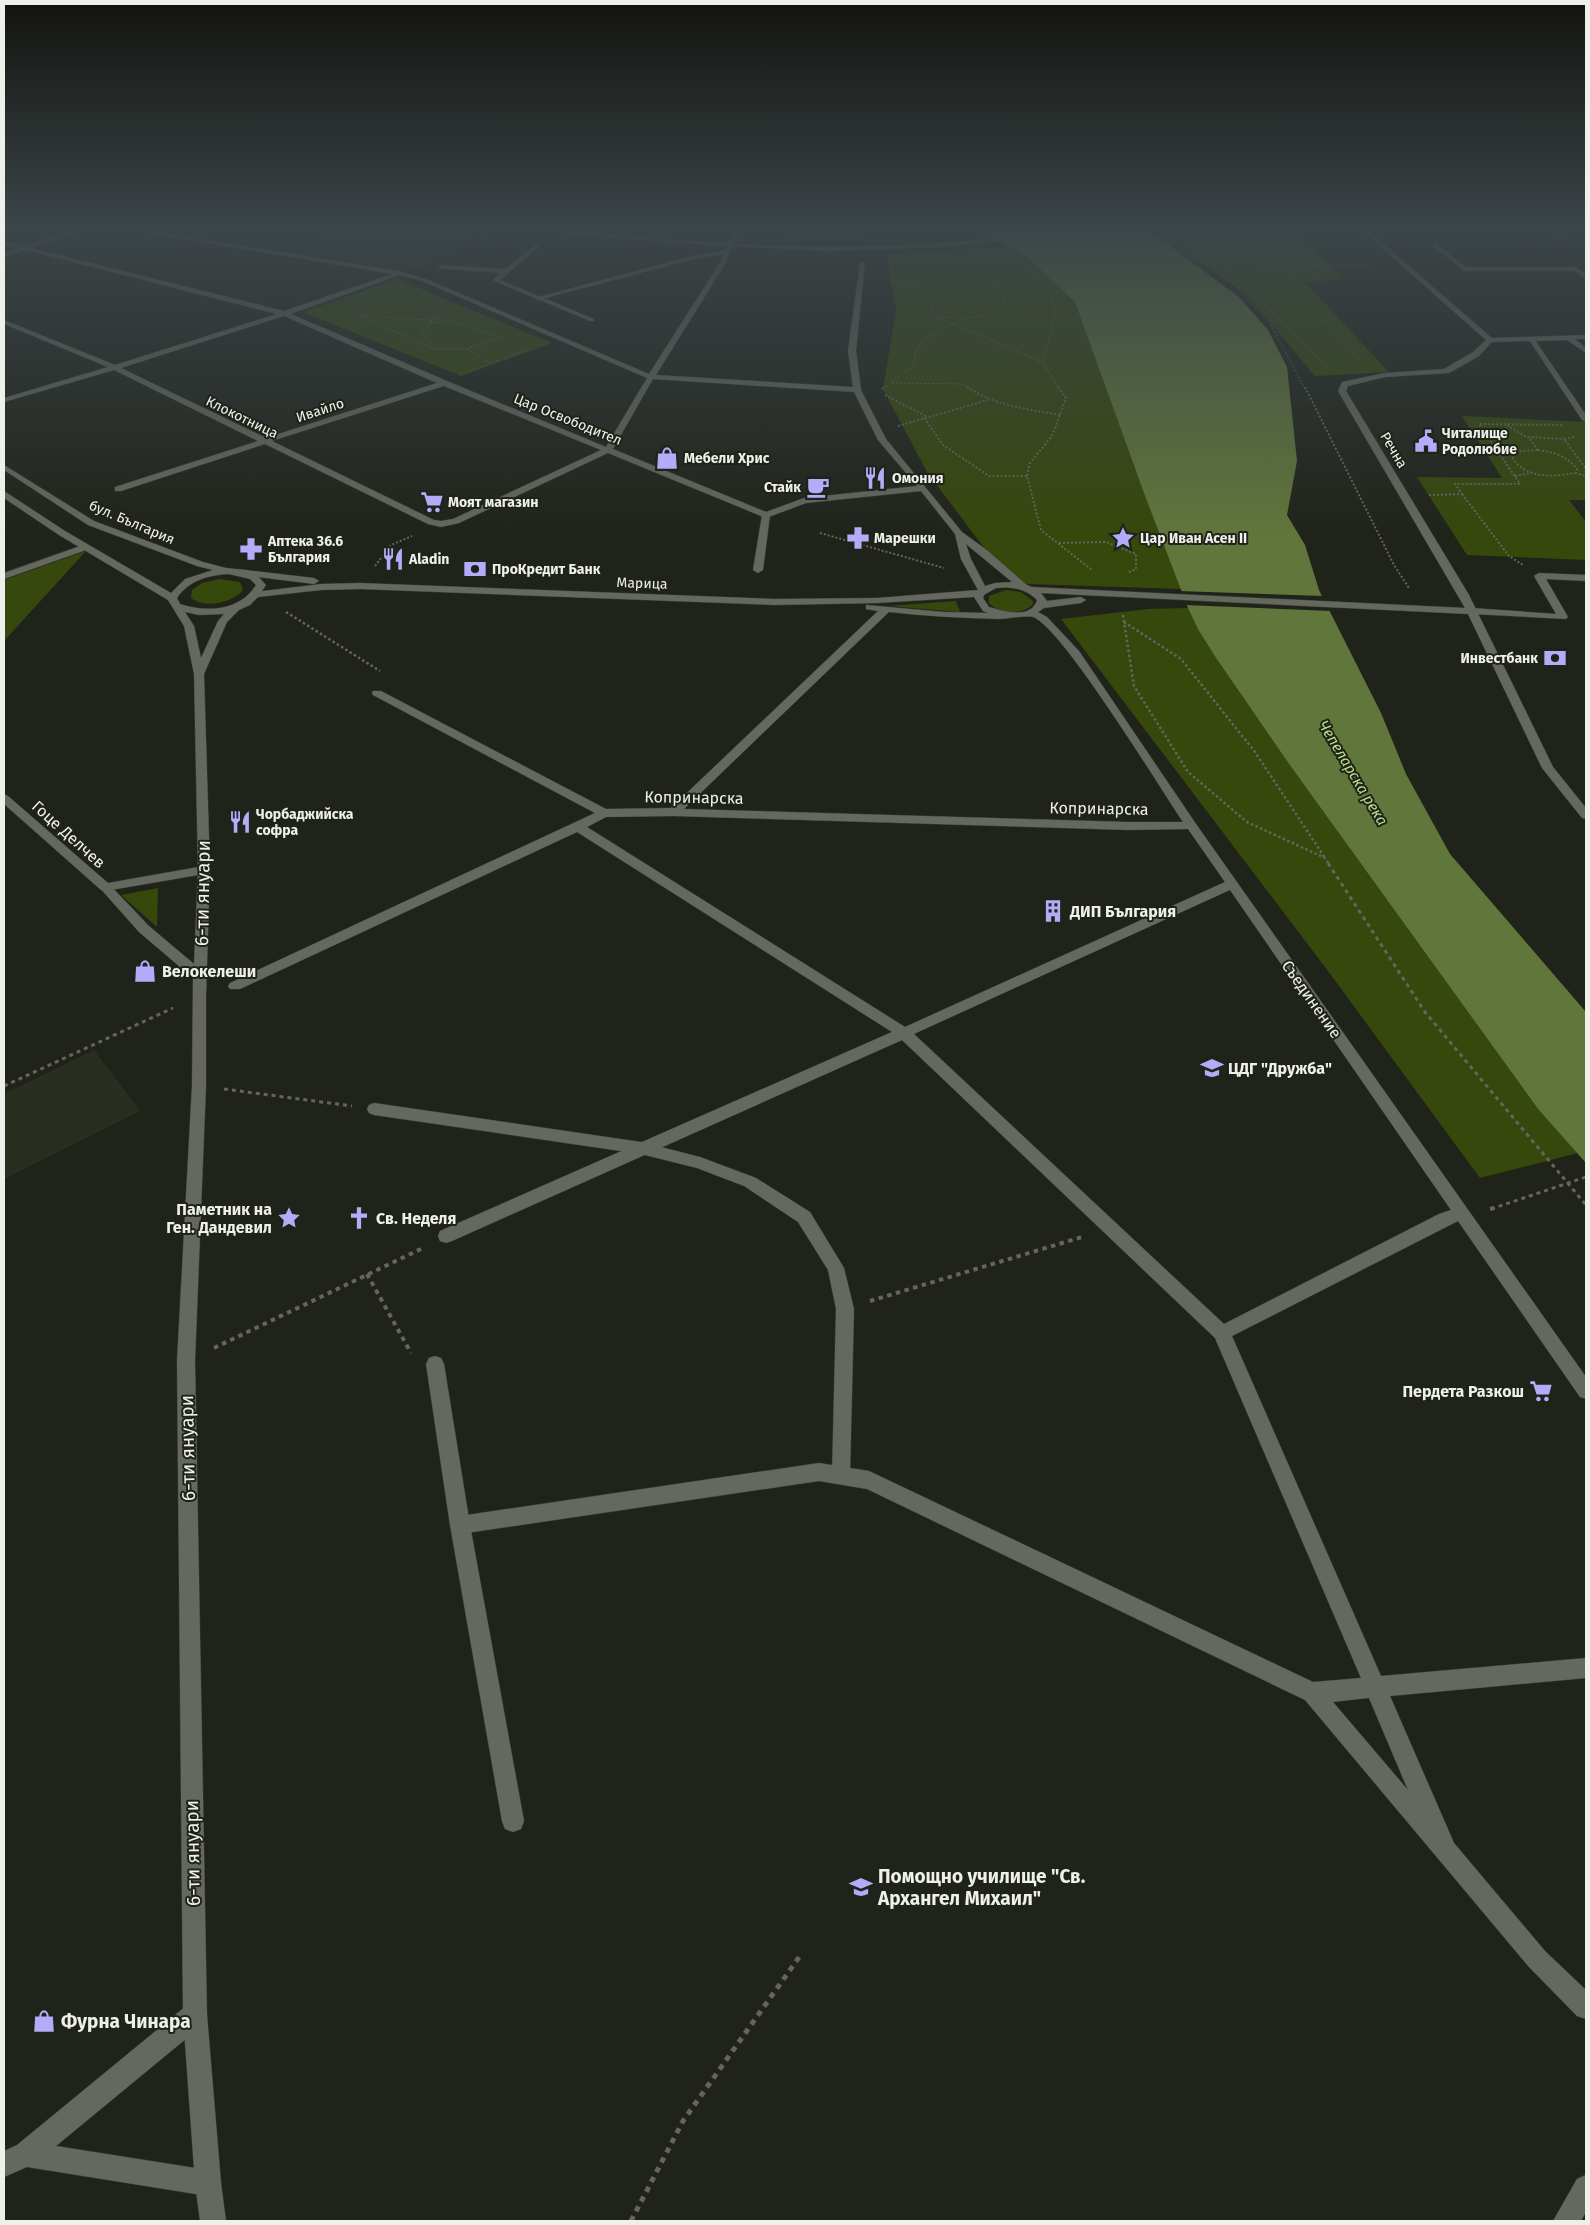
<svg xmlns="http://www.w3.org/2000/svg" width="1590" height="2225" viewBox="0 0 1590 2225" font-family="'Fira Sans',sans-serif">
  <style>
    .built { fill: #292e20 }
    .green { fill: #36480b }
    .water { fill: #61763b }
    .pier { fill: #20231a }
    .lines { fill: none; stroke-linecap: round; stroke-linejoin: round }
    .service-casing { stroke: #3c3f37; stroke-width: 1 }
    .pedestrian-casing { stroke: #3c3f37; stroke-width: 1 }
    .minor-casing { stroke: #3c3f37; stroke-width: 1 }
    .secondary-casing { stroke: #3c3f37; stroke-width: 1 }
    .path-far5 { stroke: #64665e; stroke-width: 1; stroke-dasharray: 2 2; stroke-linecap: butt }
    .path-far4 { stroke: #64665e; stroke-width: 2; stroke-dasharray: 2 2; stroke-linecap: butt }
    .path-far3 { stroke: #64665e; stroke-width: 2.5; stroke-dasharray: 2.5 2.5; stroke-linecap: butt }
    .path-far2 { stroke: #64665e; stroke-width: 3; stroke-dasharray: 4 4; stroke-linecap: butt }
    .path-far1 { stroke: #64665e; stroke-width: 4; stroke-dasharray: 4.5 4.5; stroke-linecap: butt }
    .path { stroke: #64665e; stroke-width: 5; stroke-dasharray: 5.5 5.5; stroke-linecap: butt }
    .service { fill: #64685e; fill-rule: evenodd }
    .pedestrian { fill: #64685e; fill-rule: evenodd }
    .minor { fill: #64685e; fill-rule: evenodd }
    .secondary { fill: #64685e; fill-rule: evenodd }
    .labels { text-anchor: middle; stroke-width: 4; stroke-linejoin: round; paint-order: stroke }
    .far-street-label { font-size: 14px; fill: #eef0ea; stroke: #20231a }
    .far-poi-label { font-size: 14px; font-weight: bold; fill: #eef0ea; stroke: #20231a; text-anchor: start }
    .far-water-label { font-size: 15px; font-style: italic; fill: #bddd87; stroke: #20231a }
    .street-label { font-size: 16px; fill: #eef0ea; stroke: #20231a }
    .poi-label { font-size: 16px; font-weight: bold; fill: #eef0ea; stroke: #20231a; text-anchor: start }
    .near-street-label { font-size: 19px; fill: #eef0ea; stroke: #20231a }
    .near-poi-label { font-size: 19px; font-weight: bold; fill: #eef0ea; stroke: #20231a; text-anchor: start }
  </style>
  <rect width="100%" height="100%" fill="#20231a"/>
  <!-- built -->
  <path class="built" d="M341 227H401L473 234 419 271 298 254Z
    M784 227H900L905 231 852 235 782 236Z
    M94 1050 140 1111 4 1179V1094Z"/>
  <!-- green -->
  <path class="green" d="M1207 227H1290L1343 279 1305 282 1389 372 1315 376 1248 296 1160 231Z
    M1008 246 1028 258 1075 302 1181 589 1027 584 994 561 927 472 883 389 896 311 886 255Z
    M397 279 552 343 461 376 303 312Z
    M1462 416 1586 422V500H1569L1586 522V560L1467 555 1417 477 1502 478Z
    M86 551 4 641V580Z
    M219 579 240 582 243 590C232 603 205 609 191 598L192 590 202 583Z
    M1006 590 1021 592 1033 601V604C1022 616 999 614 989 603V596Z
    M956 601 960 612 888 606Z
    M1188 608 1216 658 1289 764 1538 1109 1578 1153 1480 1178 1325 967 1061 619 1148 609Z
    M158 888 157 927 121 895Z"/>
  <!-- water -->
  <path class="water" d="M978 227H1145L1240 298 1268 330 1287 367 1297 461 1287 515 1305 545 1319 590 1381 713 1406 774 1450 854 1586 1012V1163L1538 1109 1289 764 1216 658 1198 629 1188 608 1144 493 1075 302 1028 258Z"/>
  <!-- pier -->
  <path class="pier" d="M1179 591 1324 596 1331 611 1184 605Z"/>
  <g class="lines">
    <defs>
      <path id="service" d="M535 245 540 246 500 280 594 319V321H590L494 281V279L501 273 441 269 438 267 441 265 505 269Z
        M766 512 770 515 763 570 758 573 753 570 762 515Z
        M1539 573 1586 575V581L1546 579 1568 617 1566 619 1472 614 1467 611 1472 608 1556 614 1534 576Z
        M374 1103 641 1142 700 1157 756 1178 810 1212 844 1268 854 1309 850 1475 848 1481 841 1484 834 1481 832 1475 836 1309 828 1270 798 1222 744 1186 697 1168 641 1154 374 1115 369 1113 367 1109 369 1105Z
        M435 1356 441 1358 444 1364 470 1525 524 1821 521 1829 513 1832 505 1829 502 1821 450 1525 426 1364 429 1358Z"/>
      <path id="pedestrian" d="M1529 337H1533L1586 415V422L1582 420 1528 338Z"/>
      <path id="minor" d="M80 227H89L31 248 284 311 392 274 111 227H125L400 271 426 279 649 374 721 261 723 254 694 259 538 300 535 298 692 256 724 251 737 227H743L732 245 727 261 656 375 853 387 848 351 860 263 865 262 856 351 861 390 886 439 962 532 988 551 1027 585 1032 587 1465 608 1338 391 1342 382 1385 373 1444 369 1473 352 1486 340 1358 227H1364L1492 338 1586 335V339H1575L1586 348V353L1567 340 1492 342 1479 356 1449 373 1385 377 1348 386 1346 391 1469 595 1553 767 1586 808V819L1582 818 1542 768 1468 614 1041 593 1047 601 1081 597 1086 600 1081 603 1044 608 1038 612 1047 617 1079 651 1196 824 1586 1377V1399L1580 1397 1458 1221 1232 1336 1381 1676 1586 1658V1678L1390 1696 1454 1843 1545 1951 1586 1990V2019L1577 2016 1529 1967 1305 1700 867 1489 819 1481 460 1534 453 1532 450 1525 453 1518 460 1516 819 1463 869 1471 1313 1682 1361 1678 1215 1338 902 1040 452 1241 446 1243 440 1241 438 1236 440 1231 892 1032 577 832 240 989H230L228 986 230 983 595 813 373 695 372 693 373 691H381L606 809 671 808 878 611 866 609V605L944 612 988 613 983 611 974 597 877 603 774 605 360 589 321 590 258 597 253 594 255 592 321 584 360 583 774 599 877 598 978 590 961 559 955 534 921 491 806 503 766 518 608 453 459 523 441 527 428 524 265 444 121 491H115V487L258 441 114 370 4 402V398L108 367 4 324V320L115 365 277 314 25 250 4 257V253L18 248 4 245V241L24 246ZM400 275 422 281 647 378 606 447 447 381 291 314ZM284 316 437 383 266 438 121 368ZM653 379 854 392 878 440 917 486 804 498 766 512 613 449ZM444 386 601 450 453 519 441 521 434 520 272 441ZM966 544 1012 582 995 583 985 586 971 559ZM996 588C1012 586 1026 589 1037 600 1031 620 1003 611 989 607L983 598 984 595ZM889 612C925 616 962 618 999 619 1007 619 1027 615 1033 617 1062 627 1160 788 1183 822H1128L684 809ZM674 816 1128 830 1188 829 1225 882 905 1027 587 827 606 817ZM1230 890 1451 1210 1439 1214 1224 1324 914 1034ZM1369 1698 1408 1790 1333 1702Z
        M1436 244 1466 267H1576L1586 274V279L1574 271H1464L1434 247Z
        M86 544 89 545V549L4 579V573Z
        M245 570 314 578 319 581 314 584 242 575 240 573Z
        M4 794 8 796 108 883 204 866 210 870 204 874 105 891 101 890 4 804Z
        M195 2003 204 2006 207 2015 204 2024 56 2146 208 2170 217 2174 221 2183 217 2192 208 2196 27 2167 4 2177V2151L17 2145 186 2006Z
        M1586 2175V2212L1581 2221H1553L1577 2179Z"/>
      <path id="secondary" d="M501 227H524C624 236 725 247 825 247 921 248 1017 236 1112 227H1133L939 247 824 251 664 242Z
        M4 465 94 521 203 562 226 568 246 570 257 575 266 585 258 597 250 605 239 610 227 622 204 674 210 870 206 996V1085L195 1361 207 2015 221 2183 226 2221H200L195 2183 183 2015 177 1361 192 1085 193 978 139 932 99 887 101 884H109L149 926 194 964 198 870 194 674 184 626 168 600 59 535 4 498V491L65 531 171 593 185 579 213 570 197 566 88 525 4 470ZM229 574 250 579 256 585C240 611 207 613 180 604L177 598C189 580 209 575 229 574ZM185 612 199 615 224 614 218 621 201 658 194 626Z"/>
    </defs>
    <!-- service casing -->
    <use href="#service" class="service-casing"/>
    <!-- pedestrian casing -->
    <use href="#pedestrian" class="pedestrian-casing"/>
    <!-- minor casing -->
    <use href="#minor" class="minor-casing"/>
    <!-- secondary casing -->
    <use href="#secondary" class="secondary-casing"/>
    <!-- path-far5 -->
    <path class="path-far5" d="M1149 230 1171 229 1215 257 1265 258 1252 227
      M1152 230 1235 285 1270 323 1305 389
      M469 247 486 235
      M1565 249 1567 245 1558 234 1569 227
      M1216 257 1331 370
      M1245 258 1263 269 1371 264
      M1014 259C1062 292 1061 309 1042 362L1059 389
      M892 267 891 282 922 285 937 317 1042 362
      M1305 267 1318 277H1287L1360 359
      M403 297 427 307 438 316 428 320
      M350 313 361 316 434 349
      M361 316 427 320 433 323 448 321 503 338
      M940 317C965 318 989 322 1005 300L995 286 1001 282 1034 272
      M430 321 453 315
      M432 323 421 332 434 349H466L501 338
      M467 349 489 363
      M470 371 530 349
      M892 382 913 366 917 348 925 338 954 324
      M882 389 891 383 962 384 969 389"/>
    <!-- path-far4 -->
    <path class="path-far4" d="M967 387C996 406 1027 409 1060 415
      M1058 387 1066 398 1052 436 1030 463 1027 476 1041 530 1092 570
      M1305 387 1394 565 1409 588
      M882 389 884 387
      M885 395 926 416 925 419 943 445 989 476H1027
      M1507 425 1526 437 1564 439
      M898 426 988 400
      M1574 437 1564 439 1586 469
      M1530 439 1538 450
      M1538 450C1554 452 1567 456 1577 469L1575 473C1553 477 1525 479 1512 457L1520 451Z
      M1575 473 1586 476
      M1515 476 1531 473
      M1462 494 1509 556 1523 565
      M1429 495 1462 494 1455 484H1520L1479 424 1563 425
      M820 533 944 568
      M1059 543 1106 542 1136 554V569L1129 572
      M375 566 391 545 412 536"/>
    <!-- path-far3 -->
    <path class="path-far3" d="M286 612 380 671
      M1123 615 1134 686 1188 772 1247 822 1325 858 1329 864
      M1124 622 1181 659 1255 752 1325 858"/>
    <!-- path-far2 -->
    <path class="path-far2" d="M1328 863 1425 1012 1586 1205
      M4 1086 173 1008
      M224 1089 352 1106
      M1491 1209 1586 1177"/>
    <!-- path-far1 -->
    <path class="path-far1" d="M1490 1209 1494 1208
      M367 1274 411 1353
      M870 1301 1082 1237
      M214 1348 423 1248"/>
    <!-- path -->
    <path class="path" d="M631 2221 683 2121 802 1953"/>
    <!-- service -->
    <use href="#service" class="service"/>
    <!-- pedestrian -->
    <use href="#pedestrian" class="pedestrian"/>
    <!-- minor -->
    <use href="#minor" class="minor"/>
    <!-- secondary -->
    <use href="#secondary" class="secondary"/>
  </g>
  <!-- sky -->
  <linearGradient id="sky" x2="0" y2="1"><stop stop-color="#12130e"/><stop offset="0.42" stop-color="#3c4549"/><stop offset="1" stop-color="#3c4549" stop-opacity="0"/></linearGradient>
  <rect width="1590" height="538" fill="url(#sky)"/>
  <!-- icons -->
  <defs>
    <symbol id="civic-bare" viewBox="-9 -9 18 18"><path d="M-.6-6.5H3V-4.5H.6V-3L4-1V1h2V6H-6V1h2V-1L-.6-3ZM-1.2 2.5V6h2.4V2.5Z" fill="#b4acf9" stroke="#20231a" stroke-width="2.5" paint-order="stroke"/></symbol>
    <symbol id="shop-bare" viewBox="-9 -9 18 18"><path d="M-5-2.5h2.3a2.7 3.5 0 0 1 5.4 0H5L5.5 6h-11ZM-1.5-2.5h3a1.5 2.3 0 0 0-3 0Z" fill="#b4acf9" stroke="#20231a" stroke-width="2.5" paint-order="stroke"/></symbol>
    <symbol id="restaurant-bare" viewBox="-9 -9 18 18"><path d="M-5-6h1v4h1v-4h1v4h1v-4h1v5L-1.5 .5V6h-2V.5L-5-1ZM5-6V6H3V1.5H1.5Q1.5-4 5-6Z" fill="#b4acf9" stroke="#20231a" stroke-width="2.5" paint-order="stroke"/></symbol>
    <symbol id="cafe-bare" viewBox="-9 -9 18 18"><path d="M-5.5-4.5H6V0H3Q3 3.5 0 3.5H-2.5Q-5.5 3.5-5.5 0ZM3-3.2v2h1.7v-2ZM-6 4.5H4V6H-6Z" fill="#b4acf9" stroke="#20231a" stroke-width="2.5" paint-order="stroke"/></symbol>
    <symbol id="supermarket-bare" viewBox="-9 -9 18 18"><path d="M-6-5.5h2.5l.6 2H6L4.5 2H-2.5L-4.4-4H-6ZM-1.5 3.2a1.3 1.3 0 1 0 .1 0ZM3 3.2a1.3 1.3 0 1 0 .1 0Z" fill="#b4acf9" stroke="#20231a" stroke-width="2.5" paint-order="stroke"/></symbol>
    <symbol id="pharmacy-bare" viewBox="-9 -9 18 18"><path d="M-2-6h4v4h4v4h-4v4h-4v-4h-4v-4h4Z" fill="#b4acf9" stroke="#20231a" stroke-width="2.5" paint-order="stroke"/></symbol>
    <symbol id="sight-bare" viewBox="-9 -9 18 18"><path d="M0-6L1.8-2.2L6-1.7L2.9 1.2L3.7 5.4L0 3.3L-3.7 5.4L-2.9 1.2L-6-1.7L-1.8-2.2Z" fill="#b4acf9" stroke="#20231a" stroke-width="2.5" paint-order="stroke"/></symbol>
    <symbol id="bank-bare" viewBox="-9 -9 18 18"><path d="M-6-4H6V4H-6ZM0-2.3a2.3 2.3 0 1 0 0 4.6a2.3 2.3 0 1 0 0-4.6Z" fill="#b4acf9" stroke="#20231a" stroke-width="2.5" paint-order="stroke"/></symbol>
    <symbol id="building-bare" viewBox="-9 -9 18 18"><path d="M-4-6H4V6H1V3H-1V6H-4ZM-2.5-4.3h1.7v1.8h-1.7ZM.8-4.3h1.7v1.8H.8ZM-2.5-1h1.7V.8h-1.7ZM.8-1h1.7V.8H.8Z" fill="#b4acf9" stroke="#20231a" stroke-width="2.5" paint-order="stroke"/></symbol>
    <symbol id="school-bare" viewBox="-9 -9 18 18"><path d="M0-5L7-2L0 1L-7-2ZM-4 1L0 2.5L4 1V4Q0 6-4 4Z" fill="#b4acf9" stroke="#20231a" stroke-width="2.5" paint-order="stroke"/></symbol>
    <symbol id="church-bare" viewBox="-9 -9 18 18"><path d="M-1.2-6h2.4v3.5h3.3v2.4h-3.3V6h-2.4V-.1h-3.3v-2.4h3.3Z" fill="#b4acf9" stroke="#20231a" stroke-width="2.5" paint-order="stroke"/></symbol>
  </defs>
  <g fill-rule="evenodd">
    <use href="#civic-bare" x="1410" y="425" width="32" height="32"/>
    <use href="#shop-bare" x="651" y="442" width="32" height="32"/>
    <use href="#restaurant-bare" x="859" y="462" width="32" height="32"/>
    <use href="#cafe-bare" x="802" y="471" width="32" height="32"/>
    <use href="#supermarket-bare" x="416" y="486" width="32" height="32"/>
    <use href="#pharmacy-bare" x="842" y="522" width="32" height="32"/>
    <use href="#sight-bare" x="1107" y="522" width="32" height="32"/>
    <use href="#pharmacy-bare" x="235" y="533" width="32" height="32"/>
    <use href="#restaurant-bare" x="377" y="543" width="32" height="32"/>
    <use href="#bank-bare" x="459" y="553" width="32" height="32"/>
    <use href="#bank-bare" x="1539" y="642" width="32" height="32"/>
    <use href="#restaurant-bare" x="224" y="806" width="32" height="32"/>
    <use href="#building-bare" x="1037" y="895" width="32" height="32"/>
    <use href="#shop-bare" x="129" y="955" width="32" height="32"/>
    <use href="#school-bare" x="1196" y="1052" width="32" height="32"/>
    <use href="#sight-bare" x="273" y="1202" width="32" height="32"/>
    <use href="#church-bare" x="343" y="1202" width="32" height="32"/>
    <use href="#supermarket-bare" x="1525" y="1375" width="32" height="32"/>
    <use href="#school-bare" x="845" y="1871" width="32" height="32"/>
    <use href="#shop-bare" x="28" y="2005" width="32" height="32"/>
  </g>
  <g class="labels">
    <!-- far-street labels -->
    <g class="far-street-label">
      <text transform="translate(320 410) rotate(-18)" y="5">Ивайло</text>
      <text transform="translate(242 417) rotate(26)" y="5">Клокотница</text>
      <text transform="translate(568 419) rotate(22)" y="5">Цар Освободител</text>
      <text transform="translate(1394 450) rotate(59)" y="5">Речна</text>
      <text transform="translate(132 522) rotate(23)" y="5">бул. България</text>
      <text transform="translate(642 583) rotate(2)" y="5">Марица</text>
    </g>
    <!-- far-poi labels -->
    <g class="far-poi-label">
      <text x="1442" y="438">Читалище<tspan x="1442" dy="16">Родолюбие</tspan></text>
      <text x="684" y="463">Мебели Хрис</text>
      <text x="892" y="483">Омония</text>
      <text x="801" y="492" text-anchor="end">Стайк</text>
      <text x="448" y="507">Моят магазин</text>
      <text x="874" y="543">Марешки</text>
      <text x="1140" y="543">Цар Иван Асен II</text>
      <text x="268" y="546">Аптека 36.6<tspan x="268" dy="16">България</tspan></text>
      <text x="409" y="564">Aladin</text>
      <text x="492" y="574">ПроКредит Банк</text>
      <text x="1538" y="663" text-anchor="end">Инвестбанк</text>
      <text x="256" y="819">Чорбаджийска<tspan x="256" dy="16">софра</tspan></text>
    </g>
    <!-- far-water labels -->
    <g class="far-water-label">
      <text transform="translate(1353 773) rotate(59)" y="5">Чепеларска река</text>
    </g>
    <!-- street labels -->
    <g class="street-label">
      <text transform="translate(694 797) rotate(1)" y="6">Копринарска</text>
      <text transform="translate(1099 808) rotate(1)" y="6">Копринарска</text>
      <text transform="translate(69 834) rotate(42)" y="6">Гоце Делчев</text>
      <text transform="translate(1312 999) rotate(55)" y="6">Съединение</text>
    </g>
    <!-- poi labels -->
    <g class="poi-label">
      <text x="1070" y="917">ДИП България</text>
      <text x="162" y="977">Велокелеши</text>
      <text x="1228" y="1074">ЦДГ "Дружба"</text>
      <text x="272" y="1215" text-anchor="end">Паметник на<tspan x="272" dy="18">Ген. Дандевил</tspan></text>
      <text x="376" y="1224">Св. Неделя</text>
      <text x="1524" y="1397" text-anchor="end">Пердета Разкош</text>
    </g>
    <!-- near-street labels -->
    <g class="near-street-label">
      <text transform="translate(202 893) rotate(-89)" y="7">6-ти януари</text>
      <text transform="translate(187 1448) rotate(-91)" y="7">6-ти януари</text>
      <text transform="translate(192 1853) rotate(-91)" y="7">6-ти януари</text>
    </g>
    <!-- near-poi labels -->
    <g class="near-poi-label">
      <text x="878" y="1883">Помощно училище "Св.<tspan x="878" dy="22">Архангел Михаил"</tspan></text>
      <text x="61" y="2028">Фурна Чинара</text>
    </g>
  </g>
  <!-- border -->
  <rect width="1590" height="2225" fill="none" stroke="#eef0ea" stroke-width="10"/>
</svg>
